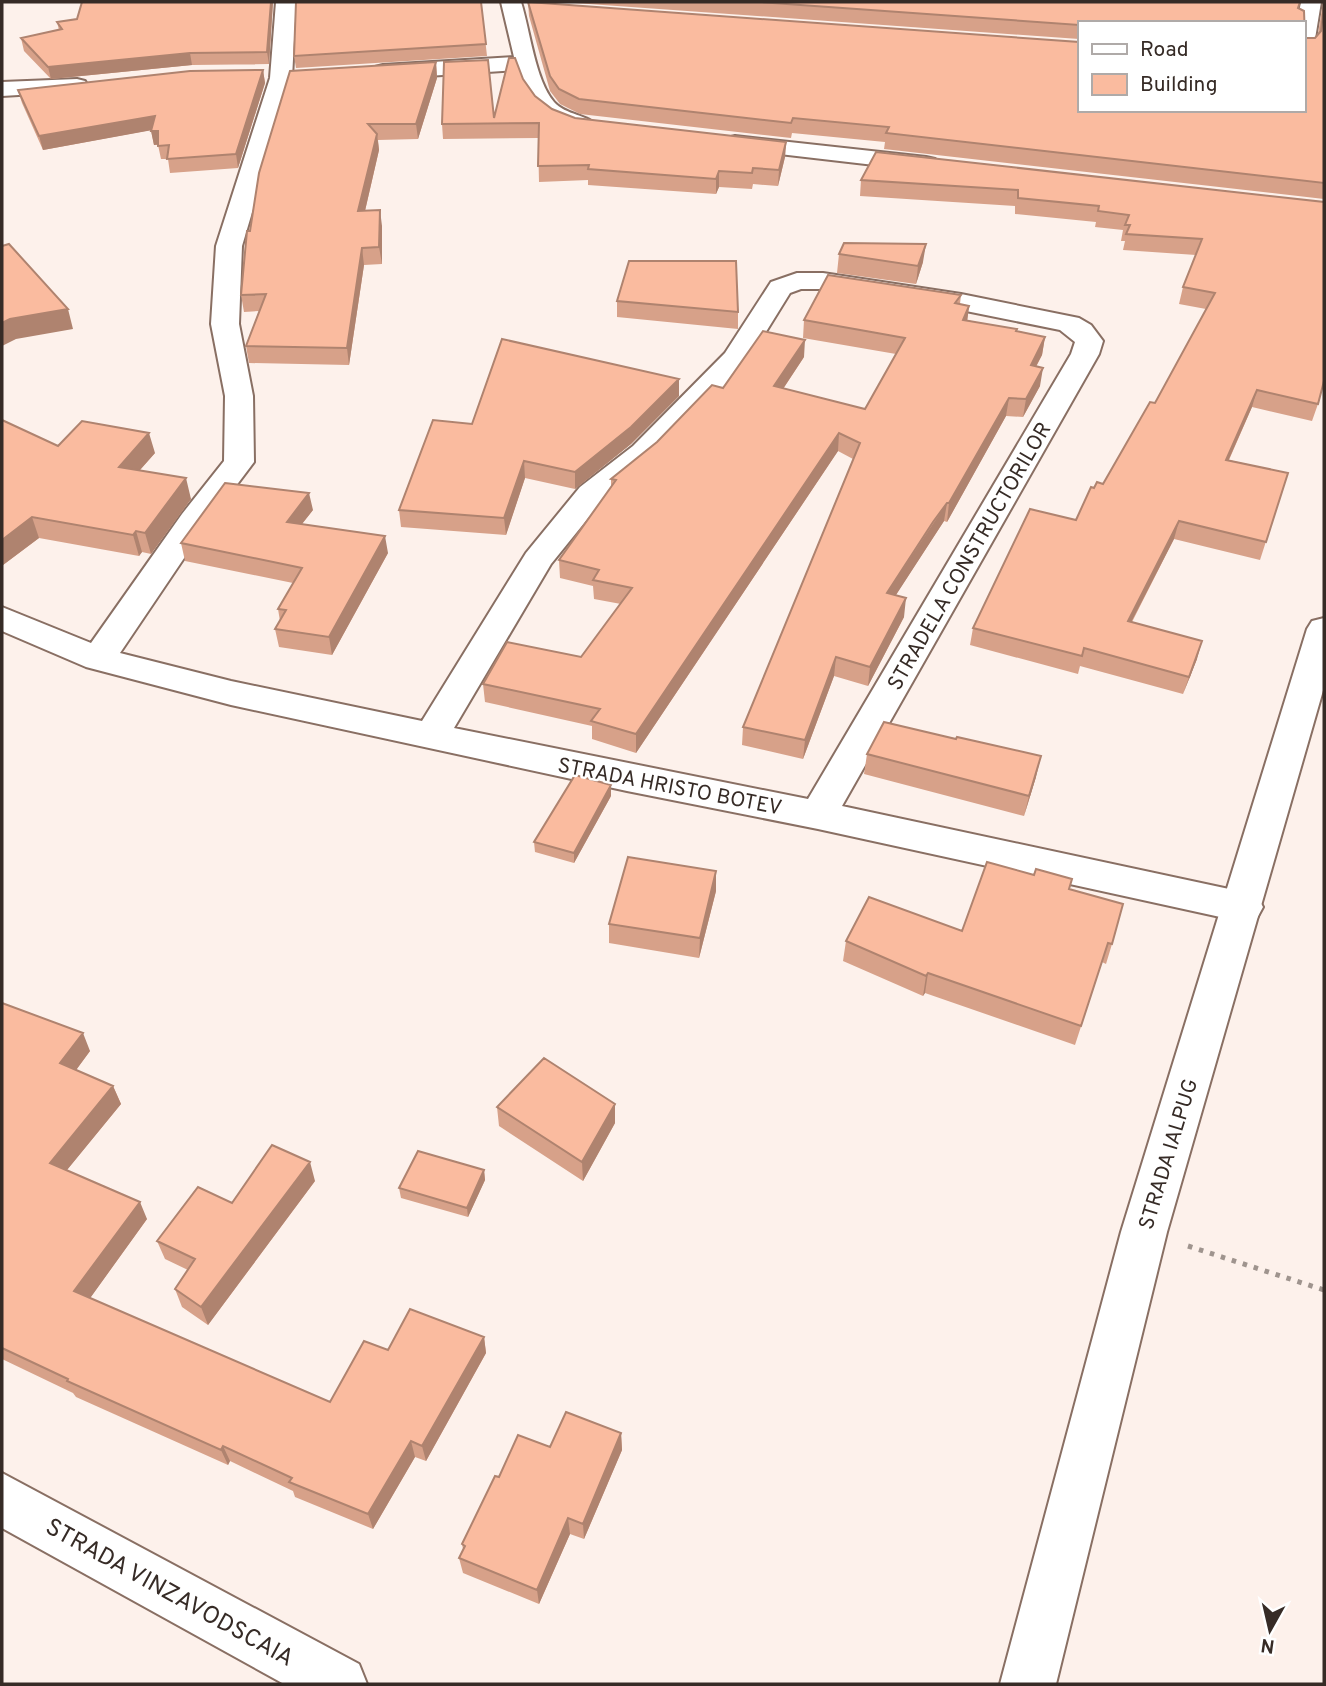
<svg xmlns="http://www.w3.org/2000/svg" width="1326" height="1686" viewBox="0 0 1326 1686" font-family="Overpass,sans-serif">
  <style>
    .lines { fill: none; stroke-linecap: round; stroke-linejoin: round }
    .minor-casing { stroke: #896f63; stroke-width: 4 }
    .tertiary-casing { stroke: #896f63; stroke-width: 4 }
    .path { stroke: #9f948e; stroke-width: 5; stroke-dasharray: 4.5 7; stroke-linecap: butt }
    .minor { fill: #fff; fill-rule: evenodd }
    .tertiary { fill: #fff; fill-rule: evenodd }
    .wall { fill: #d7a189 }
    .shaded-wall { fill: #af836f }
    .building { fill: #fabb9f; stroke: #af836f; stroke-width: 2 }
    .labels { text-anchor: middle; stroke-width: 5; stroke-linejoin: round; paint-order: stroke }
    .street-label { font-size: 21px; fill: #362b26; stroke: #fff }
    .near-street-label { font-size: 24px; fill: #362b26; stroke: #fff }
  </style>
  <rect width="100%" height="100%" fill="#fdf1eb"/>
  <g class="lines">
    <defs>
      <path id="minor" d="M276 2H296L292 78 242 246 239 324 253 396 254 462 205 527 120 653 231 681 422 721 526 553 580 487 633 446 725 353 771 282 797 273H823L961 294 1079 318 1091 325 1103 341 1099 354 842 806 1243 892 1257 896 1263 907 1257 918 1243 922 818 829 627 791 231 705 86 667 2 631V607L91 643 182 514 224 461 225 396 211 324 216 246 270 78ZM801 289H823L961 310 1060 330 1075 342 1071 354 808 799 454 728 551 564 602 501 655 458 746 364 790 293Z
        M501 2H521C530 30 535 80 554 102 565 115 589 115 597 126L593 131C553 141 528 102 518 70L383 79 375 77 372 72 375 67 383 65 514 57Z
        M1301 2H1321L1314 45 1311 50 1303 51V23H1297Z
        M77 79 85 81 88 86 85 91 2 96V82Z
        M735 136 926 157 935 159 938 164 935 169 926 171 727 148 723 143 727 138Z
        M2 1473 359 1664 367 1684H284L2 1528Z"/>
      <path id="tertiary" d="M1324 618V687L1167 1232 1056 1684H1000L1121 1232 1307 629 1312 621Z"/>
    </defs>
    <!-- minor casing -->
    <use href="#minor" class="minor-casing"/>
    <!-- tertiary casing -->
    <use href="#tertiary" class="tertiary-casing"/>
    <!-- path -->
    <path class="path" d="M1188 1246 1324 1290"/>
    <!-- minor -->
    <use href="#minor" class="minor"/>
    <!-- tertiary -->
    <use href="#tertiary" class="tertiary"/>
  </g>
  <!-- wall -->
  <path class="wall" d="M273 2 269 64 192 65 51 79 24 51 21 38 59 30 57 22 77 19Z
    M481 2 487 56 296 68 294 56Z
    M528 2 1303 110 1079 23V39L561 2H1300L1298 8 1305 38H1315L1318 34 1323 2H1324V199L884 149 885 142 792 133 791 138 580 114 560 104 550 91 529 16Z
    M436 62 437 78 418 139 378 140 379 150 365 211 382 226V264L364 265 349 365 249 363 246 346 259 311 244 312 241 295 250 231Z
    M263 70 265 83 238 168 170 173 168 159H161L158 145H154L151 130 43 150 22 103 18 90Z
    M523 79 535 96 552 109 575 118 786 142 785 157 778 186 753 184 752 189 719 187 716 194 588 185V180L539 182 538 138 443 139 442 124 494 118Z
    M861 180 1324 202 1318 404 1312 421 1252 407 1229 460 1288 473 1260 560 1174 539 1132 622 1197 659 1183 694 1080 666 1078 674 970 645 973 628 1076 520 1094 488 1103 484 1155 403 1206 309 1179 304 1183 287 1196 255 1123 250 1125 241H1121L1123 230 1095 227 1096 222 1015 214V206L860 196Z
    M839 254 923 262 916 284 837 273Z
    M961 295 960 304 969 306 967 320 1045 337 1042 355 1036 367 1040 386 1023 417 1006 416 947 522 944 521 895 596 904 617 868 686 834 676 803 759 742 745 743 727 853 459 838 451 636 753 592 739V726L485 702 483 684 581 657 621 604 594 599 593 586 560 578 559 560 611 487V479L723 388 804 357 783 389 865 409 896 354 803 338 804 320Z
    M617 301 738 312V329L617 317Z
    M679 396 631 444 575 489 525 478 506 535 401 527 399 510 472 424Z
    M2 420 58 446 155 453 139 471 191 499 151 554 142 552 139 556 39 538 3 565H2Z
    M313 510 302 524 388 553 332 655 279 647 275 629 280 621 278 609 293 583 185 561 181 543Z
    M867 754 1036 777 1024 816 864 774Z
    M611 796 574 863 535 852 534 842Z
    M716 871V891L699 958 609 943V924Z
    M1069 889 1112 944 1106 964 1102 962 1075 1045 925 993 923 996 843 961 846 941 962 931Z
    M2 1003 90 1051 76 1070 113 1086 121 1104 66 1171 147 1219 90 1298 330 1402 388 1350 484 1337 486 1353 426 1461 415 1457 373 1529 295 1497 293 1491 230 1461 228 1465 76 1397 73 1393 2 1359Z
    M497 1107 615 1123 583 1181 499 1126Z
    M484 1170 485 1180 468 1217 401 1198 399 1188Z
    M315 1181 208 1325 182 1307 175 1289 188 1270 165 1259 157 1241 232 1203Z
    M621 1433 622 1450 584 1539 570 1534 539 1604 463 1573 459 1558 463 1549 462 1544 499 1477 550 1447Z"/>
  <!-- shaded-wall -->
  <path class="shaded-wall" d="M271 2H273L269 64 267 52Z
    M190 53 192 65 51 79 48 67Z
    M436 62 437 78 418 139 416 124Z
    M263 70 265 83 238 168 236 154Z
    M155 116 158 129 43 150 39 136Z
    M151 131H158L161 144 154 145Z
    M377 134 379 150 361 228 358 211Z
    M786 142 785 157 778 186 779 170Z
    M719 171V187L716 194V179Z
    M380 210 382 226V264L379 247Z
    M926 244 923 262 916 284 918 266Z
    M362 248 364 265 349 365 347 348Z
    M969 306 967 323 963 320Z
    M68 309 73 329 16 339 2 346V323L10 319Z
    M1045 337 1042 355 1027 383 1031 365Z
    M805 340 804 357 773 404 774 386Z
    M1043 368 1040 386 1023 417 1026 399Z
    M679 379V396L631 444 575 489V472Z
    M1257 390 1252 407 1221 477 1226 460Z
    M1009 398 1006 416 947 522 949 503Z
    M149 433 155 453 124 488 119 467Z
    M839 433 838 451 636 753V734Z
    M524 461 525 478 506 535 504 518Z
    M186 478 191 499 151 554 145 533Z
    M309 493 313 510 290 539 287 522Z
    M947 503 944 521 885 612 887 593Z
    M32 517 39 538 3 565 2 562V540Z
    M1179 521 1174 539 1123 638 1128 621Z
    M136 531 142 552 139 556 133 535Z
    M385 536 388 553 332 655 329 637Z
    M906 598 904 617 868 686 870 667Z
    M1202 641 1197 659 1183 694 1189 677Z
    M836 657 834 676 803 759 805 740Z
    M1041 756 1036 777 1024 816 1029 796Z
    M611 785V796L574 863V853Z
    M716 871V891L699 958 700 938Z
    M928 973 925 993 923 996 926 976Z
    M83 1033 90 1051 68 1081 60 1063Z
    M113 1086 121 1104 58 1181 50 1163Z
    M615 1104V1123L583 1181 582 1162Z
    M310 1162 315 1181 208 1325 201 1307Z
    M484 1170 485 1180 468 1217 467 1208Z
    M140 1202 147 1219 83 1308 74 1291Z
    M484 1337 486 1353 426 1461 422 1446Z
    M621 1433 622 1450 584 1539 583 1524Z
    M411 1441 415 1457 373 1529 368 1514Z
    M223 1446 230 1461 228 1465 221 1450Z
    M568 1518 570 1534 539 1604 537 1590Z"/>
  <!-- building -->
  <path class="building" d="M82 2H271L267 52 190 53 48 67 21 38 62 29 57 22 77 19Z
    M296 2H481L486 44 294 56Z
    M528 2 1079 42V110H1303V23H1079V25L760 2H1300L1298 8 1304 11 1305 38H1315L1321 31 1324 5V183L886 133 889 127 793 118 791 123 579 99 559 89 550 76Z
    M509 58H515L523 79 535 96 552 109 575 118 786 142 779 170 753 168 752 173 719 171 716 179 588 169 589 165 538 166 539 123 442 124 444 62 488 60 494 118Z
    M436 62 416 124H368L377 134 358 211 380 210 379 247 362 248 347 348 246 346 266 294 241 295 247 231H250L259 173 290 71Z
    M263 70 236 154 167 159 169 145 158 146V131H151L155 116 39 136 18 90 190 71Z
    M876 152 1324 202V381L1318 404 1257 390 1226 460 1288 473 1266 542 1179 521 1128 621 1202 641 1189 677 1084 648 1082 656 973 628 1030 509 1076 520 1091 487 1094 488 1097 482 1103 484 1150 402 1155 403 1215 293 1183 287 1202 239 1126 234 1130 225H1125L1129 215 1098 211 1099 206 1018 198V190L861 180Z
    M844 243 926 244 918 266 839 254Z
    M9 244 68 309 10 319 2 323V246Z
    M629 261H736L738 312 617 301Z
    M828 275 961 295 955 303 969 306 963 320 1017 329 1016 331 1045 337 1031 365 1043 368 1026 399 1009 398 949 503H947L933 522 887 593 906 598 870 667 836 657 805 740 743 727 860 443 839 433 636 734 591 721 600 709 483 684 507 642 581 657 632 588 593 580 599 570 559 560 616 480 611 479 657 442 712 385 723 388 763 331 805 340 774 386 865 409 905 338 804 320Z
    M502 339 679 379 631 427 575 472 524 461 504 518 399 510 433 420 472 424Z
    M2 420 58 446 82 421 149 433 119 467 186 478 145 533 136 531 133 535 32 517 2 540Z
    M225 483 309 493 287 522 385 536 329 637 275 629 286 610 278 609 302 568 181 543Z
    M884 722 956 739 957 737 1041 756 1029 796 867 754Z
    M575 775 611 785 574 853 534 842Z
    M628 857 716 871 700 938 609 924Z
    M987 862 1034 875 1036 869 1072 879 1069 889 1123 904 1112 944 1108 943 1081 1026 928 973 926 976 846 941 869 897 962 931Z
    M2 1003 83 1033 60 1063 113 1086 50 1163 140 1202 74 1291 330 1402 364 1341 388 1350 410 1309 484 1337 422 1446 411 1441 368 1514 289 1482 292 1478 223 1446 221 1450 67 1381 68 1379 2 1348Z
    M544 1058 615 1104 582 1162 497 1107Z
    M272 1145 310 1162 201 1307 175 1289 195 1259 157 1241 198 1187 232 1203Z
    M418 1151 484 1170 467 1208 399 1188Z
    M566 1412 621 1433 583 1524 568 1518 537 1590 459 1558 465 1546 462 1544 495 1476 499 1477 518 1435 550 1447Z"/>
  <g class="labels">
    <!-- street labels -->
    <g class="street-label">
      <text transform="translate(969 556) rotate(-60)" y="7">STRADELA CONSTRUCTORILOR</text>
      <text transform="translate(670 786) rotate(11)" y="7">STRADA HRISTO BOTEV</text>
      <text transform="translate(1168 1154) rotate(-73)" y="7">STRADA IALPUG</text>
    </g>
    <!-- near-street labels -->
    <g class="near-street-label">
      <text transform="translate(170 1592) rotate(29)" y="8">STRADA VINZAVODSCAIA</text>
    </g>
  </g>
  <!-- border -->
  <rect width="1326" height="1686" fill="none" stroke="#362b26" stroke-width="7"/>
  <!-- legend -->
  <rect x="1078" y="21" width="228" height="91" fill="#ffffff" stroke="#afaaa8" stroke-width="2"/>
  <rect x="1092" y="44" width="35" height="10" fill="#ffffff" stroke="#afaaa8" stroke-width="2"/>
  <text x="1140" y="56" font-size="21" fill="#362b26">Road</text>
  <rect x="1092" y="74" width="35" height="21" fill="#fabb9f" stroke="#afaaa8" stroke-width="2"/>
  <text x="1140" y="91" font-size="21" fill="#362b26">Building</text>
  <!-- north arrow -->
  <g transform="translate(1270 1630) rotate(188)" stroke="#ffffff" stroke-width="5" paint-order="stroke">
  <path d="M0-5L12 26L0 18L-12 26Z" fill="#362b26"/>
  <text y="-10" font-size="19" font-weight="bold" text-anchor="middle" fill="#362b26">N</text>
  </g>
</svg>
